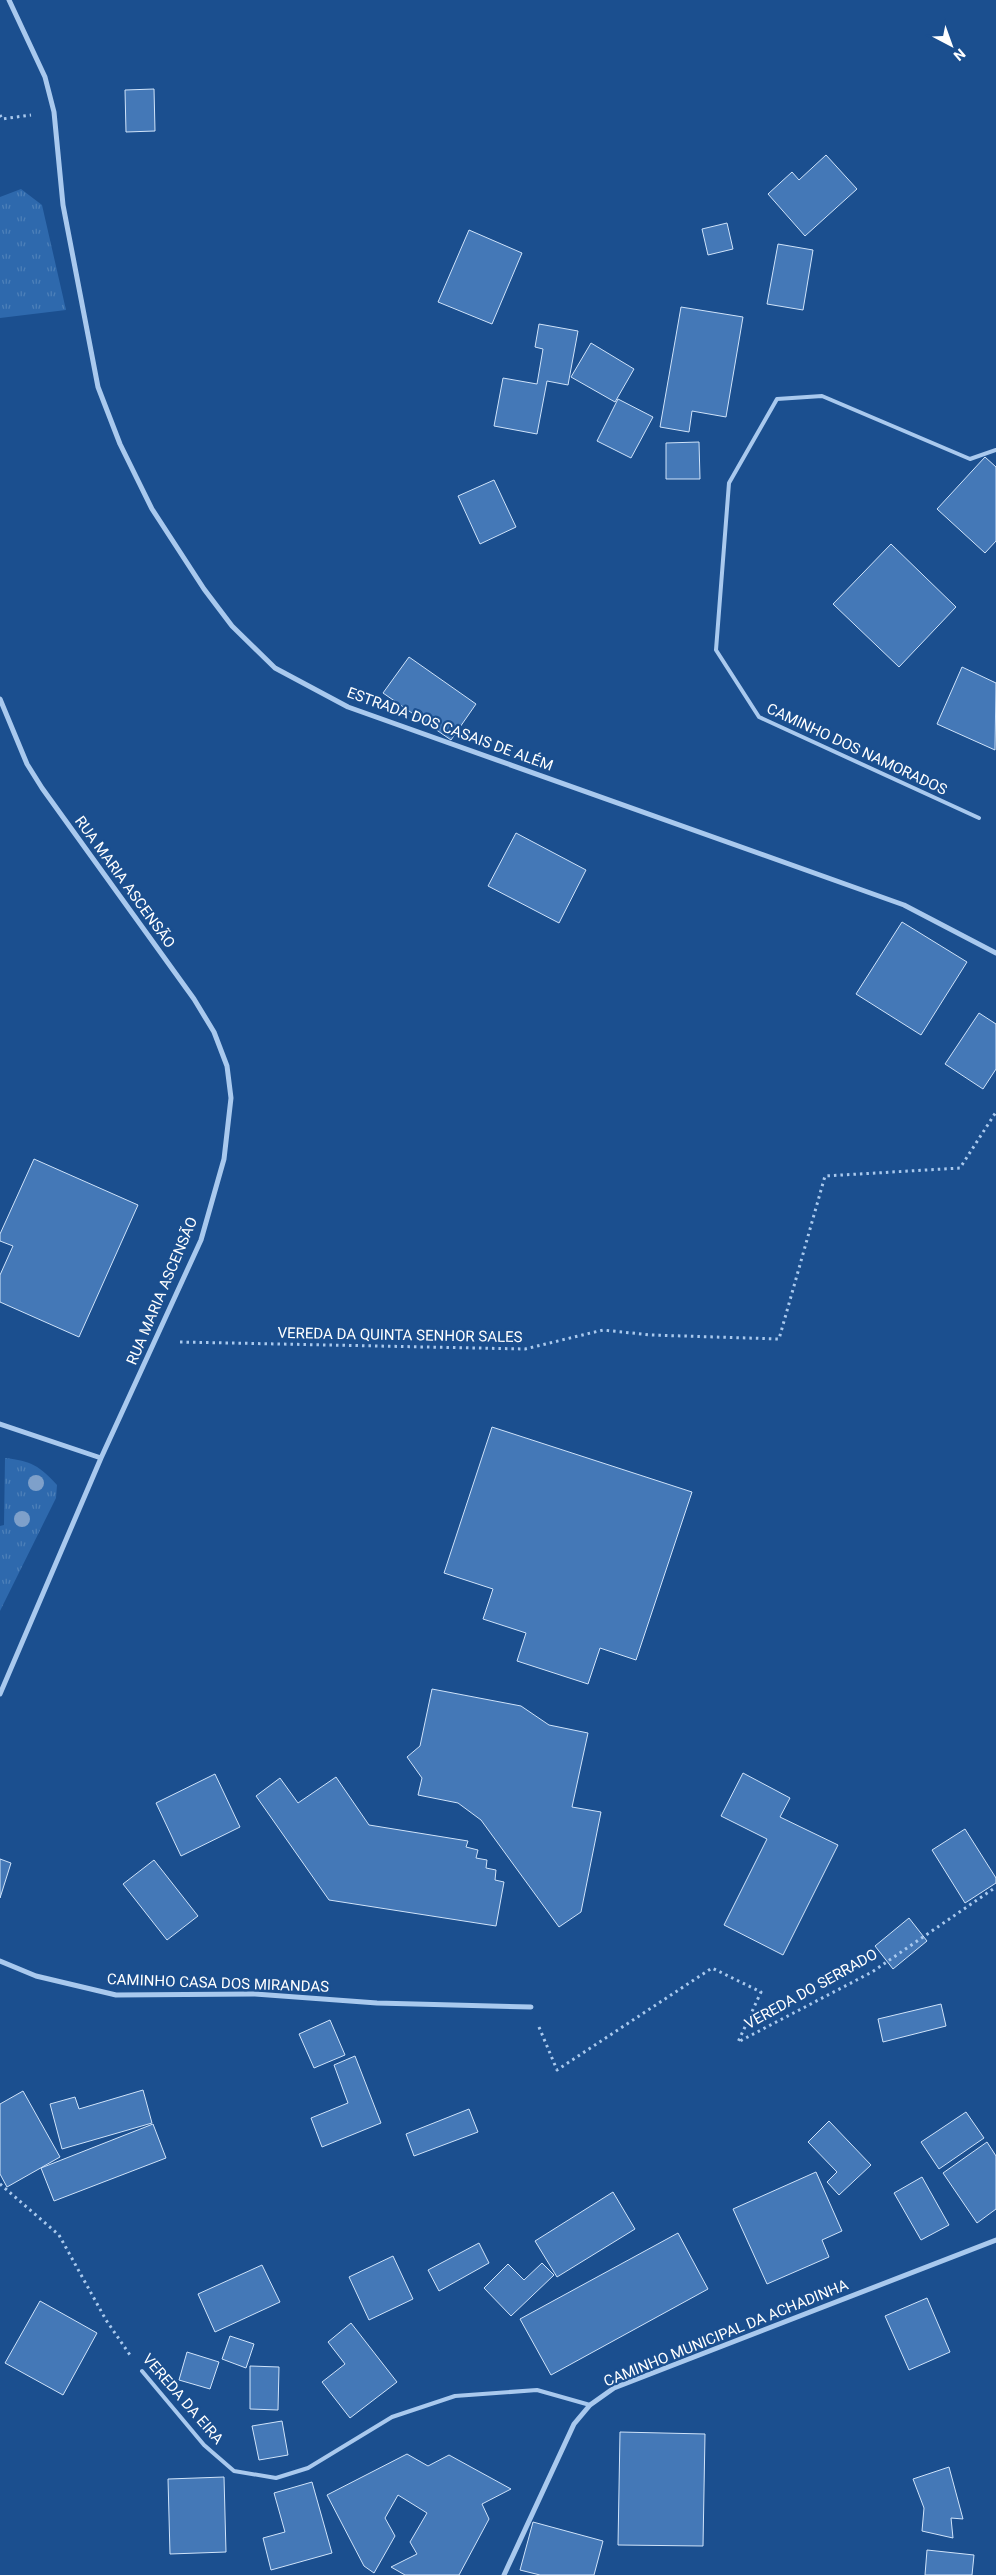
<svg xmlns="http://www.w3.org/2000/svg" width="996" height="2575" viewBox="0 0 996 2575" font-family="Roboto,sans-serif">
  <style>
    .grass { fill: url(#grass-tufts) }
    .building { fill: #4478b7; stroke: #cfe3fa }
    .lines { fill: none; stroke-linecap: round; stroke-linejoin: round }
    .path { stroke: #a9c9ee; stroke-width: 3; stroke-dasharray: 2.5 4; stroke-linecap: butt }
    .lane { stroke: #a9c9ee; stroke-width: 4 }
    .street { stroke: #a9c9ee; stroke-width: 5 }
    .tree { fill: #7ea0ca }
    .labels { text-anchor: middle; stroke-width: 4.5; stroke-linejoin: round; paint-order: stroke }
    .street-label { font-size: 15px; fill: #fff; stroke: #1b4f8f }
  </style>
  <defs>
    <pattern id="grass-tufts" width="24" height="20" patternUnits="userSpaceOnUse" patternTransform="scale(1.25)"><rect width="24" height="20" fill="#2e69ad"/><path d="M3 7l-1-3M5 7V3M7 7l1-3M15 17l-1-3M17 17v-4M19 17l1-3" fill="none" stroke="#4d80b9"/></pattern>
  </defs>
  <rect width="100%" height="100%" fill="#1b4f8f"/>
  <!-- grass -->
  <path class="grass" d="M21 189 42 205 66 310 0 318V197Z
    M5 1458C31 1461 40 1466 57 1485L56 1498 0 1611V1526L4 1525Z"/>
  <!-- building -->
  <path class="building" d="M154 89 155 131 126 132 125 90Z
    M826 155 857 189 805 236 768 194 792 172 799 180Z
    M727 223 733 249 708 255 702 229Z
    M469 230 522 253 492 324 438 302Z
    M778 244 813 250 803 310 767 304Z
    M681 307 743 317 726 417 692 411 689 432 660 427Z
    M539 324 578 331 568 385 547 381 537 434 494 426 503 378 537 384 543 349 535 347Z
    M591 343 634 369 615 402 571 377Z
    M618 399 653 417 631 458 597 441Z
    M699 442 700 479H666V443Z
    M985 457 996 467V541L985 553 937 509Z
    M494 480 516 527 480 544 458 496Z
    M891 544 956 607 899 667 833 604Z
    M409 657 476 704 451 740 383 693Z
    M962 667 996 683 995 750 937 724Z
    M516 833 586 870 559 923 488 886Z
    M902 922 967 962 921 1035 856 994Z
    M979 1013 996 1024V1069L983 1089 945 1064Z
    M34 1159 138 1205 79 1337 0 1302V1275L13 1246 0 1241V1234Z
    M492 1427 692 1492 636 1660 600 1648 588 1684 517 1661 526 1633 483 1619 493 1589 444 1573Z
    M432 1689 521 1706 549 1725 588 1733 572 1807 601 1812 581 1912 559 1927 481 1820 458 1803 418 1795 422 1778 407 1757 420 1746Z
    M743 1773 790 1798 780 1817 838 1845 783 1955 724 1925 767 1839 721 1816Z
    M215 1774 240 1827 181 1856 156 1803Z
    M336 1777 369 1825 468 1841 466 1847 478 1850 476 1858 487 1860 486 1868 496 1870 495 1880 504 1882 496 1926 329 1900 256 1796 280 1778 298 1803Z
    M965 1829 996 1878V1883L965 1903 932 1850Z
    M0 1859 11 1863 0 1898Z
    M154 1860 198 1916 167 1940 123 1884Z
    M909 1918 927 1941 893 1969 875 1946Z
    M941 2004 946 2026 883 2042 878 2019Z
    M330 2020 345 2055 314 2068 299 2034Z
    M355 2056 381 2123 322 2147 311 2118 348 2103 334 2065Z
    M143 2090 152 2123 62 2149 50 2104 75 2097 79 2109Z
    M23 2091 60 2157 7 2187 0 2174V2104Z
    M469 2109 478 2132 414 2156 406 2134Z
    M966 2112 984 2138 939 2169 921 2142Z
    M829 2121 871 2165 839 2195 827 2182 837 2172 808 2142Z
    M153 2124 166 2158 54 2201 41 2168Z
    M987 2142 996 2156V2209L977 2223 943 2173Z
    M816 2172 842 2231 822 2240 829 2257 767 2284 733 2209Z
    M922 2177 949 2225 921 2240 894 2193Z
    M613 2192 635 2229 557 2277 535 2241Z
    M678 2233 708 2289 551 2375 520 2319Z
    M479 2243 489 2263 439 2291 428 2270Z
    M393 2256 413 2299 369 2320 349 2277Z
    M542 2263 554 2275 511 2316 484 2288 508 2264 524 2280Z
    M262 2265 280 2302 215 2332 198 2294Z
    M927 2298 950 2352 909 2370 885 2316Z
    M40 2301 97 2333 63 2395 5 2363Z
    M351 2323 397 2382 350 2418 322 2382 345 2364 328 2342Z
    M230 2336 254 2344 246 2368 222 2359Z
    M187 2352 219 2362 210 2389 179 2380Z
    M250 2366 279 2367 278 2410 250 2409Z
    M282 2421 288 2455 259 2460 252 2426Z
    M620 2432 705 2434 703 2546 618 2545Z
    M407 2454 428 2466 449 2455 511 2489 482 2504 489 2519 459 2575H405L391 2567 417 2554 410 2542 427 2513 398 2495 385 2518 395 2536 374 2573 364 2566 327 2495Z
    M949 2467 963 2519 951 2518 953 2538 922 2531 924 2508 913 2479Z
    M224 2477 226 2552 170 2554 168 2479Z
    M312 2482 332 2553 271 2570 263 2538 285 2532 274 2493Z
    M533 2522 603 2541 594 2575H540L520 2570Z
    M927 2550 974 2555 972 2575H925Z"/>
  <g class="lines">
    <!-- path -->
    <path class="path" d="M0 115 2 119 31 115
      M180 1342 525 1349 603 1330 651 1335 779 1339 825 1176 960 1168 996 1112
      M539 2027 557 2070 712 1968 761 1992 738 2042 872 1972 996 1887
      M0 2184 59 2235 106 2320 130 2355"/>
    <!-- lane -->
    <path class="lane" d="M979 818 759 717 716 650 729 483 777 399 822 396 970 459 996 450
      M142 2371 204 2445 234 2471 276 2478 308 2468 392 2417 455 2396 537 2390 590 2405"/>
    <!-- street -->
    <path class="street" d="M9 0 45 77 54 112 63 205 98 387 120 444 152 509 204 589 232 626 275 668 348 707 904 905 996 953
      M0 699 27 764 42 788 194 999 214 1032 227 1066 231 1098 224 1159 201 1240 101 1458 0 1694
      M0 1424 101 1458
      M0 1961 36 1976 116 1995 255 1994 377 2003 531 2007
      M504 2575 574 2424 590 2405 614 2388 996 2240"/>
  </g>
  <!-- trees -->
  <g class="tree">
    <circle cx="36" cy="1483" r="8"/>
    <circle cx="22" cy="1519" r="8"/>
  </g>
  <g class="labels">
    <!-- street labels -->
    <g class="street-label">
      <text transform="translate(450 729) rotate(20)" y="5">ESTRADA DOS CASAIS DE ALÉM</text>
      <text transform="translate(857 749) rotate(25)" y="5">CAMINHO DOS NAMORADOS</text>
      <text transform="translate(125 882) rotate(54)" y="5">RUA MARIA ASCENSÃO</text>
      <text transform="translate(162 1291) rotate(-67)" y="5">RUA MARIA ASCENSÃO</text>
      <text transform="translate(400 1335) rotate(1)" y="5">VEREDA DA QUINTA SENHOR SALES</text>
      <text transform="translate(218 1983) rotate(2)" y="5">CAMINHO CASA DOS MIRANDAS</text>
      <text transform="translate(811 1989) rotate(-29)" y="5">VEREDA DO SERRADO</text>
      <text transform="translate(726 2333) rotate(-22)" y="5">CAMINHO MUNICIPAL DA ACHADINHA</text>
      <text transform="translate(183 2399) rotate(49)" y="5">VEREDA DA EIRA</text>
    </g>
  </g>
  <!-- north arrow -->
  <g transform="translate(951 45) rotate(139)" stroke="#1b4f8f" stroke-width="4" paint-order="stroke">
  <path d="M0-4L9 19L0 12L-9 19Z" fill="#ffffff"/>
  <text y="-8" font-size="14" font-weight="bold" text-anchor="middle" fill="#ffffff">N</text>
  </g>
</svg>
